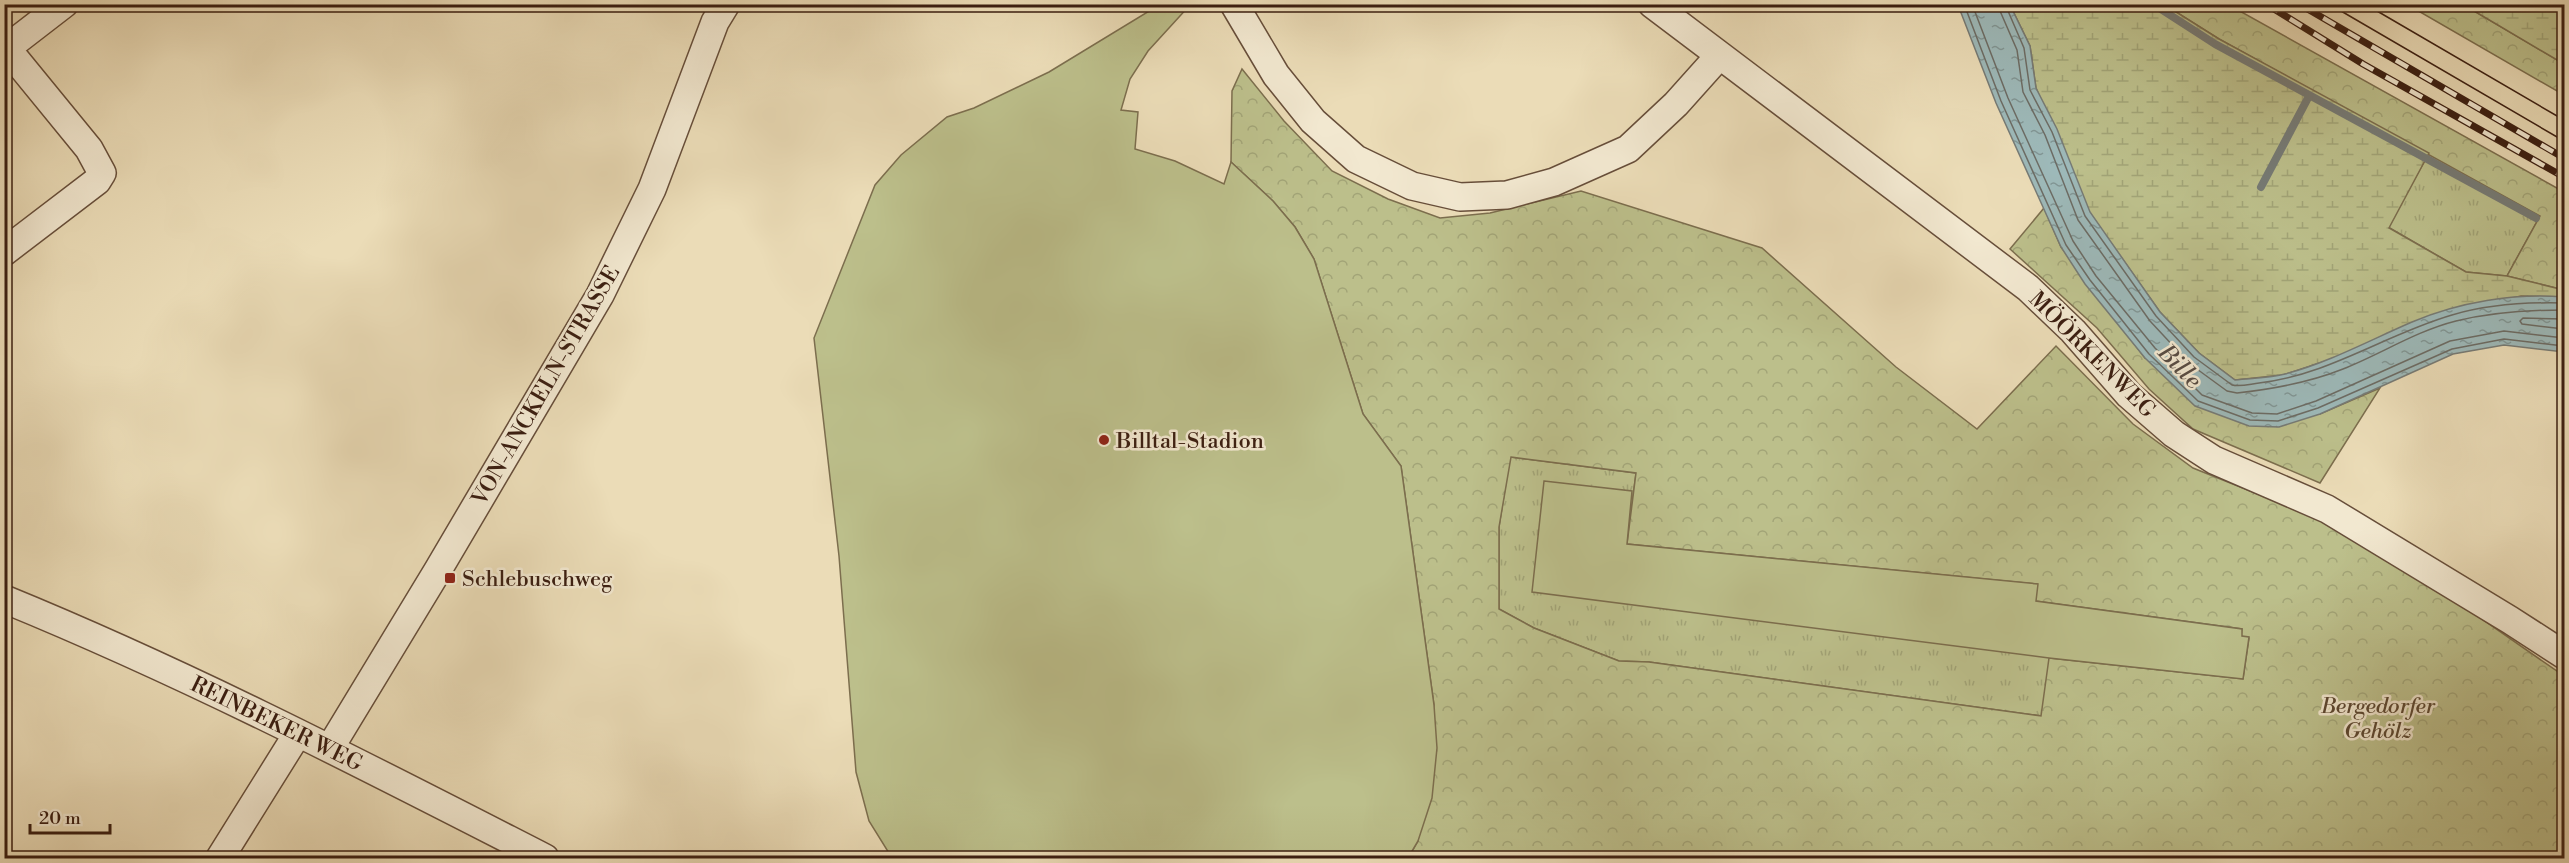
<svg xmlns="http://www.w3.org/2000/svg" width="2569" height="863" viewBox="0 0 2569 863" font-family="'Libre Bodoni',serif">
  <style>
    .grass { fill: url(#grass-tufts); stroke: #7c6e4e; stroke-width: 1.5 }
    .forest { fill: url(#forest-crowns); stroke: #7c6e4e; stroke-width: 1.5; fill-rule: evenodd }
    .wetland { fill: url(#wetland-marsh); stroke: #7c6e4e; stroke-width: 1.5 }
    .pitch { fill: #bcbf8b; stroke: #7c6e4e; stroke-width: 1.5 }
    .water { fill: url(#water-ripples); stroke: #767b76; stroke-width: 1.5 }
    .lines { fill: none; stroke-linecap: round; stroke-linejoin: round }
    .shore { stroke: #6c6c65; stroke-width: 1.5 }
    .stream { stroke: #767b76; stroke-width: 8 }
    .minor-casing { stroke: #674e3a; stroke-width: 30 }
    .minor { stroke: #f2e8d0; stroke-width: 27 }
    .tram { stroke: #3b1e11; stroke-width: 1.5 }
    .rail-casing { stroke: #3b1e11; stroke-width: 7 }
    .rail { stroke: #f2e8d0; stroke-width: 4.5; stroke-dasharray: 14; stroke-linecap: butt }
    .poi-dot { fill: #8f2418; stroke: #f2e8d0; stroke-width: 2 }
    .labels { text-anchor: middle; stroke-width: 5; stroke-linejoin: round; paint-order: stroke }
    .street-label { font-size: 22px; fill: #3b1e11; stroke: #f2e8d0 }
    .poi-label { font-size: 22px; fill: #3b1e11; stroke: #f2e8d0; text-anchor: start }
    .park-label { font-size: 22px; font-style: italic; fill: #5b4630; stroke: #f2e8d0 }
    .water-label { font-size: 24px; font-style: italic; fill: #584c43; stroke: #f2e8d0 }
  </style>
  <defs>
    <pattern id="grass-tufts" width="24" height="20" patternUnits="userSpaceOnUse" patternTransform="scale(1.5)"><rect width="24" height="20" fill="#bcbf8b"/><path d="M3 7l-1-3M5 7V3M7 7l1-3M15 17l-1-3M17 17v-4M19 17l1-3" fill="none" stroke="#a2a477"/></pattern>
    <pattern id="forest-crowns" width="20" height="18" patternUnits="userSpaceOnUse" patternTransform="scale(1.5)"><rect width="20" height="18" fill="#bcbf8b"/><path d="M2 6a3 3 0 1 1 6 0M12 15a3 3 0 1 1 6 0" fill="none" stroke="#a2a477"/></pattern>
    <pattern id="wetland-marsh" width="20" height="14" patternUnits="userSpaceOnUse" patternTransform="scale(1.5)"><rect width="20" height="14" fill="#bcbf8b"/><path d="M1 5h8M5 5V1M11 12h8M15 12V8" fill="none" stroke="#a2a477"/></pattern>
    <pattern id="water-ripples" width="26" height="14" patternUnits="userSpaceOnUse" patternTransform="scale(1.5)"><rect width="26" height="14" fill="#9db9b9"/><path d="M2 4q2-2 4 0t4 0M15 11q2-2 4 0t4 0" fill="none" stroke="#819695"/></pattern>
  </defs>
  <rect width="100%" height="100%" fill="#ebdcb7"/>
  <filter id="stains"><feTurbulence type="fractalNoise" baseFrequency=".00333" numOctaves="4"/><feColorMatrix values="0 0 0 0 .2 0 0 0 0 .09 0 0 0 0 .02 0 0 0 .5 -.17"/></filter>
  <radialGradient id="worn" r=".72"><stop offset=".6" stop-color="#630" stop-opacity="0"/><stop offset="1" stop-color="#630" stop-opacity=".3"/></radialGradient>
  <!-- grass -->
  <path class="grass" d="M2429 153 2540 216 2507 276 2466 272 2388 227Z
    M1510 457 1636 473 1627 543 2242 629 2042 716 1649 662 1619 661 1534 628 1499 609V527Z"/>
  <!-- forest -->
  <path class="forest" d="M2165 5H2229L2564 192V290L2507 276 2540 216 2219 39Z
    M2408 5H2464L2564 64V95Z
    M1242 69 1284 121 1332 171 1388 199 1440 218 1490 213 1581 191 1762 248 1896 367 1977 429 2056 346 2133 424 2193 468 2315 517 2453 599 2564 676V858H1408L1418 841 1434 705 1401 466 1363 414 1314 259 1295 227 1273 201 1231 162 1232 91ZM1511 457 1636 473 1627 544 2037 584 2035 601 2242 629 2241 636 2249 638 2243 679 2049 658 2041 716 1649 662 1619 661 1534 628 1499 609V527Z
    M2044 208 2061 247 2145 358 2320 414 2380 388 2320 483 2193 429 2149 389 2097 328 2010 249Z"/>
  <!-- wetland -->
  <path class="wetland" d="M2010 5H2165L2219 39 2429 153 2389 228 2466 272 2507 276 2564 290V297L2521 296 2414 322 2338 357 2283 375 2235 380 2199 353 2160 312 2089 212 2036 88 2030 46Z
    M2464 5H2564V64Z"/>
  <!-- pitch -->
  <path class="pitch" d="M1159 5H1190L1148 51 1130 79 1121 110 1138 112 1135 149 1175 161 1224 184 1231 162 1273 201 1295 227 1314 259 1363 414 1401 466 1434 705 1437 748 1432 798 1418 841 1408 858H892L869 821 856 772 839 556 814 338 875 185 901 155 947 117 974 108 1049 72Z
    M1544 481 1632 491 1627 544 2038 584 2036 601 2242 629V636L2249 637 2243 679 2049 658 1532 592Z"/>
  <!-- water -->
  <path class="water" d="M1958 5H2010L2030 46 2036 88 2057 129 2090 212 2160 312 2199 353 2235 380C2251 378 2270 378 2285 374 2330 362 2370 340 2412 322 2459 302 2514 293 2564 297V352L2504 345 2453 354 2320 414 2279 427 2249 426 2195 406 2145 358 2085 284 2061 247 1996 103Z"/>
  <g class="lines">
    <!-- shore -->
    <path class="shore" d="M1964 4 2001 101 2066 245 2090 280 2149 354 2198 401 2250 420 2278 421 2318 408 2452 349 2504 339 2564 346
      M1972 4 2008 98 2073 241 2096 276 2155 348 2202 395 2252 413 2277 414 2316 401 2450 341 2504 331 2564 338
      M1997 4 2017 50 2023 92 2045 135 2078 220 2150 321 2190 364 2227 391 2237 393C2274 389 2308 383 2343 369 2381 354 2416 331 2456 321 2493 312 2527 310 2564 310
      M2005 4 2024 48 2030 90 2052 132 2085 216 2156 316 2194 357 2232 385C2241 387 2250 384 2259 383 2329 375 2386 334 2452 315 2489 304 2526 302 2564 303
      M2564 319 2523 318 2520 321 2522 324 2564 329"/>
    <!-- stream -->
    <path class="stream" d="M2153 4 2215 44 2536 218
      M2261 187 2309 96"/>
    <defs>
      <path id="minor" d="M1234 4 1276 75 1313 121 1356 159 1412 186 1460 197 1507 195 1554 182 1628 149 1676 104 1719 56
        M1652 4 2028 288 2073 331 2129 395 2174 434 2214 460 2327 509 2510 620 2564 655
        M4 45 89 149 102 173 97 181 4 252
        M7 48 64 4
        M4 599C190 675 367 767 545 858
        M330 748 438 570 600 295 652 189 715 22 726 4
        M220 858 298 733"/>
    </defs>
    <!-- minor casing -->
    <use href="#minor" class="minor-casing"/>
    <!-- minor -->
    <use href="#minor" class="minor"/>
    <!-- tram -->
    <path class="tram" d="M2329 4 2564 141
      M2365 4 2564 120"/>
    <defs>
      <path id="rail" d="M2266 4 2363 64 2564 177
        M2299 4 2564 158"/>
    </defs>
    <!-- rail casing -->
    <use href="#rail" class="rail-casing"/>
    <!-- rail -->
    <use href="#rail" class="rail"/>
  </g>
  <!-- markers -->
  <g class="poi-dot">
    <circle cx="1104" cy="440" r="6"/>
    <rect x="444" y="572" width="12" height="12" rx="3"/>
  </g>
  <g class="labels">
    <!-- street labels -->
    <g class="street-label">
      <text transform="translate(2093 354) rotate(45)" y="8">MÖÖRKENWEG</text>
      <text transform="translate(545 385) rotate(-60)" y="8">VON-ANCKELN-STRASSE</text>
      <text transform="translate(277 723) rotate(26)" y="8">REINBEKER WEG</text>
    </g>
    <!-- poi labels -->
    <g class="poi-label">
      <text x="1116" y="448">Billtal-Stadion</text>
      <text x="462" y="586">Schlebuschweg</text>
    </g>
    <!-- park labels -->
    <g class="park-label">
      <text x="2378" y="713">Bergedorfer<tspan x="2378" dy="25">Gehölz</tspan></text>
    </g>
    <!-- water labels -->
    <g class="water-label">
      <text transform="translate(2180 366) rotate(46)" y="8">Bille</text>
    </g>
  </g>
  <!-- margin -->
  <rect width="2569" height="863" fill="none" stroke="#ebdcb7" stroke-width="24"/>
  <rect x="6" y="6" width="2557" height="851" fill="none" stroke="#3b1e11" stroke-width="3"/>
  <rect x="12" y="12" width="2545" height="839" fill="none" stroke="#3b1e11" stroke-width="1.5"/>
  <!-- scale -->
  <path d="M30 824v9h80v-9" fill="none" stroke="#3b1e11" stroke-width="3"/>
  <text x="39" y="824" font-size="18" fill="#3b1e11" stroke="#f2e8d0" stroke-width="4.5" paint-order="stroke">20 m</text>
  <rect width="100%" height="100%" filter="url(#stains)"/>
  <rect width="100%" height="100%" fill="url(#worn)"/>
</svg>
